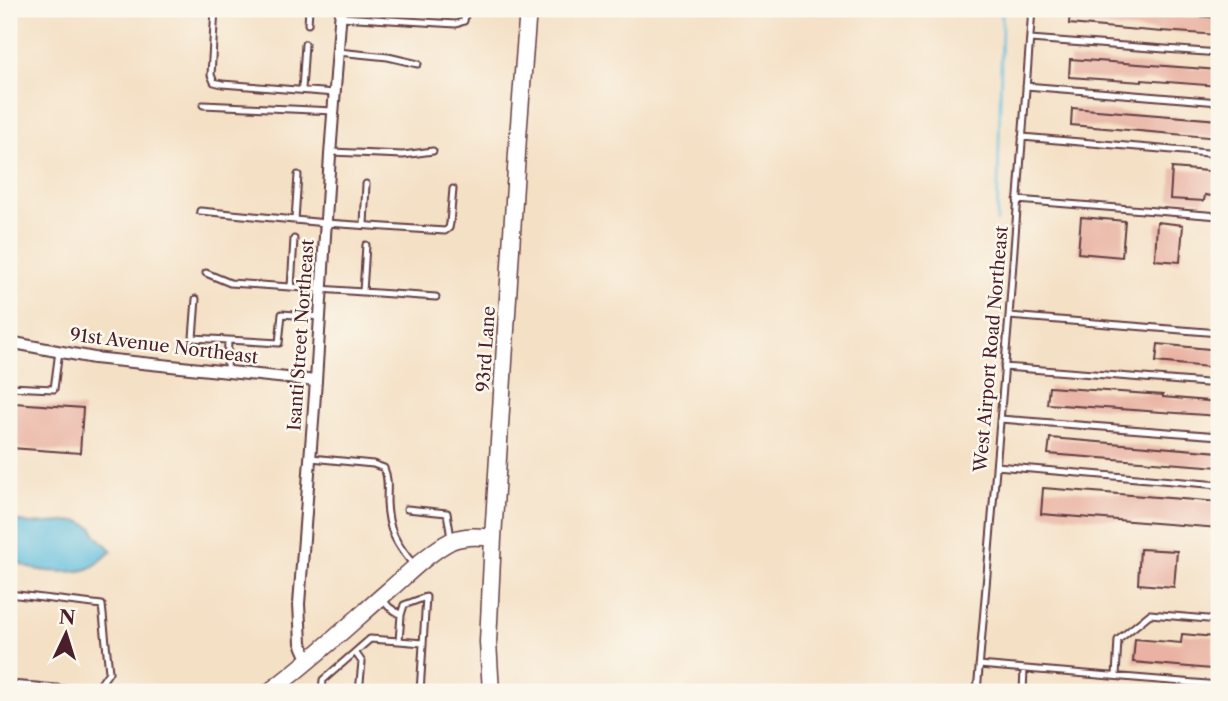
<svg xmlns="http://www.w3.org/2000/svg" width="1228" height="701" viewBox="0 0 1228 701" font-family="'Libre Caslon Text',serif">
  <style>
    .water { fill: #5ebcdc; stroke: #546e84; stroke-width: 2 }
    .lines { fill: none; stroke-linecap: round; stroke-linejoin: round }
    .stream { stroke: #5ebcdc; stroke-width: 2.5 }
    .building { fill: #e9b2a2 }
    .lane-casing { stroke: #643c42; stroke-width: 9 }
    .street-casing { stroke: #643c42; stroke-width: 14 }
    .secondary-casing { stroke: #643c42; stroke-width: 19 }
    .lane { stroke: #fff; stroke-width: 5 }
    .street { stroke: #fff; stroke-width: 10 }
    .secondary { stroke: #fff; stroke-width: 16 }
    .labels { text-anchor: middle; stroke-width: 5; stroke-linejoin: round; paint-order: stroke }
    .street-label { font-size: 18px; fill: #4a1f2b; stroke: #fbf7ec }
  </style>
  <rect width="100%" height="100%" fill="#fbf7ec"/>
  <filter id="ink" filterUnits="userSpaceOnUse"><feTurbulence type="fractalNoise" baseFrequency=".0143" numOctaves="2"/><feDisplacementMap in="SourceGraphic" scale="14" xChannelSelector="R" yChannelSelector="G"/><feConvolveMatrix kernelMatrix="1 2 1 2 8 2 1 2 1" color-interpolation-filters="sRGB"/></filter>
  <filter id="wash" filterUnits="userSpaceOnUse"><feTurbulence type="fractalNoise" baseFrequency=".00686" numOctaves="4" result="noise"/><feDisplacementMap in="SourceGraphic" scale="28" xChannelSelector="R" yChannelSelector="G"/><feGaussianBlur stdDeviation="1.57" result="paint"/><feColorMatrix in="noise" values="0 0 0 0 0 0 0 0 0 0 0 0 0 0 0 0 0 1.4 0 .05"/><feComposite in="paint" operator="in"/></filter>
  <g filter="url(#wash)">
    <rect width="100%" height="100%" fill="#f4e0c5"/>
    <!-- water -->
    <path class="water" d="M9 518 29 524 80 521 93 528 96 535 112 551C105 556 99 564 90 568 80 573 52 572 40 570 29 569 18 563 9 558Z"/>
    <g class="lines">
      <!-- stream -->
      <path class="stream" d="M997 222 1002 26V9"/>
    </g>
    <g id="blocks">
      <!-- building -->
      <path class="building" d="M1070 9H1125L1219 18V35L1162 31V32L1069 24Z
        M1070 59 1219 70V86L1142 80V82L1069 77Z
        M1072 108 1219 120V138L1071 125Z
        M1172 168 1219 172V197L1205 195 1204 201 1170 199Z
        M1081 217 1125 221 1122 257 1078 253Z
        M1157 222 1183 225 1180 262 1155 260Z
        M1158 344 1219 350V368L1156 362Z
        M1049 387 1163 395V397L1219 402V416L1047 404Z
        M14 403 83 408 80 453 11 448Z
        M1050 438 1219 452V467L1048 454Z
        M1043 488 1219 502V528L1041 514Z
        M1140 549 1177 551 1174 587 1138 584Z
        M1182 634 1214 637 1211 669 1133 662 1135 639 1181 643Z"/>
    </g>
  </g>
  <g filter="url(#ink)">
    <use href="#blocks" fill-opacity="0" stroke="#643c42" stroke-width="2"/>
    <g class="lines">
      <defs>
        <path id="lane" d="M215 9 211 75 214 82 222 84 335 93
          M341 17 456 24 464 21 466 9
          M308 24 309 9
          M1030 39 1219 53
          M338 52 388 57 418 64
          M1026 86 1219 102
          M302 90 305 44
          M203 105 334 111
          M1022 137 1219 154
          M331 152 403 155 433 151
          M1017 200 1219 216
          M200 211 326 223 445 231 449 228 450 223 453 189
          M295 220 298 175
          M364 225 366 184
          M206 273 230 283 436 297
          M291 287 294 239
          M363 292 366 245
          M196 299 193 338 228 340
          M1009 316 1219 333
          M1004 367 1219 384
          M227 372 228 340 279 343 282 314 320 317
          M9 387 54 389 59 351
          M1000 419 1219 436
          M311 458 373 464 384 468C389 479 387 490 387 502 388 530 396 544 414 565
          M996 466 1219 485
          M407 509 447 513 451 538
          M9 594 102 605 109 672 95 692 36 686
          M383 600 389 607 401 615
          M355 652 362 662 359 692
          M979 665 1219 685
          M1116 676 1118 640 1150 614 1219 620
          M9 684 36 686V692
          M354 692 322 690 323 680 370 639 399 641
          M420 692 426 597 404 605 401 615 399 641 423 643
          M977 692 1009 316 1032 9
          M1023 692 1024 669"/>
        <path id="street" d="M9 342 94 358 316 381
          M309 661 301 643 299 604 316 381 330 155 341 9"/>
        <path id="secondary" d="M269 692C311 661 349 625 388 591 407 575 429 552 451 541 465 535 479 536 493 538
          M491 692 488 642 493 538 518 137 528 9"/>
      </defs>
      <!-- lane casing -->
      <use href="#lane" class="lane-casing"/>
      <!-- street casing -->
      <use href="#street" class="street-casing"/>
      <!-- secondary casing -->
      <use href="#secondary" class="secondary-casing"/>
      <!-- lane -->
      <use href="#lane" class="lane"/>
      <!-- street -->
      <use href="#street" class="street"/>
      <!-- secondary -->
      <use href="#secondary" class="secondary"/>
    </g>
  </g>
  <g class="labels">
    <!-- street labels -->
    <g class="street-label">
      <text transform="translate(301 335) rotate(-86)" y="6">Isanti Street Northeast</text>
      <text transform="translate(164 346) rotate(7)" y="6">91st Avenue Northeast</text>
      <text transform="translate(486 349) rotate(-86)" y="6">93rd Lane</text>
      <text transform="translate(991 349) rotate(-85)" y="6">West Airport Road Northeast</text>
    </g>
  </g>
  <!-- margin -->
  <rect width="1228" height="701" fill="none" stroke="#fbf7ec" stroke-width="35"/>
  <!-- north arrow -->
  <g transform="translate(66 634) rotate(4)" stroke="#fbf7ec" stroke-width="5" paint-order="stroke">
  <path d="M0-5L12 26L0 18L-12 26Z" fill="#4a1f2b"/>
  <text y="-10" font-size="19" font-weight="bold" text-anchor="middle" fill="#4a1f2b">N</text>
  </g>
</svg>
